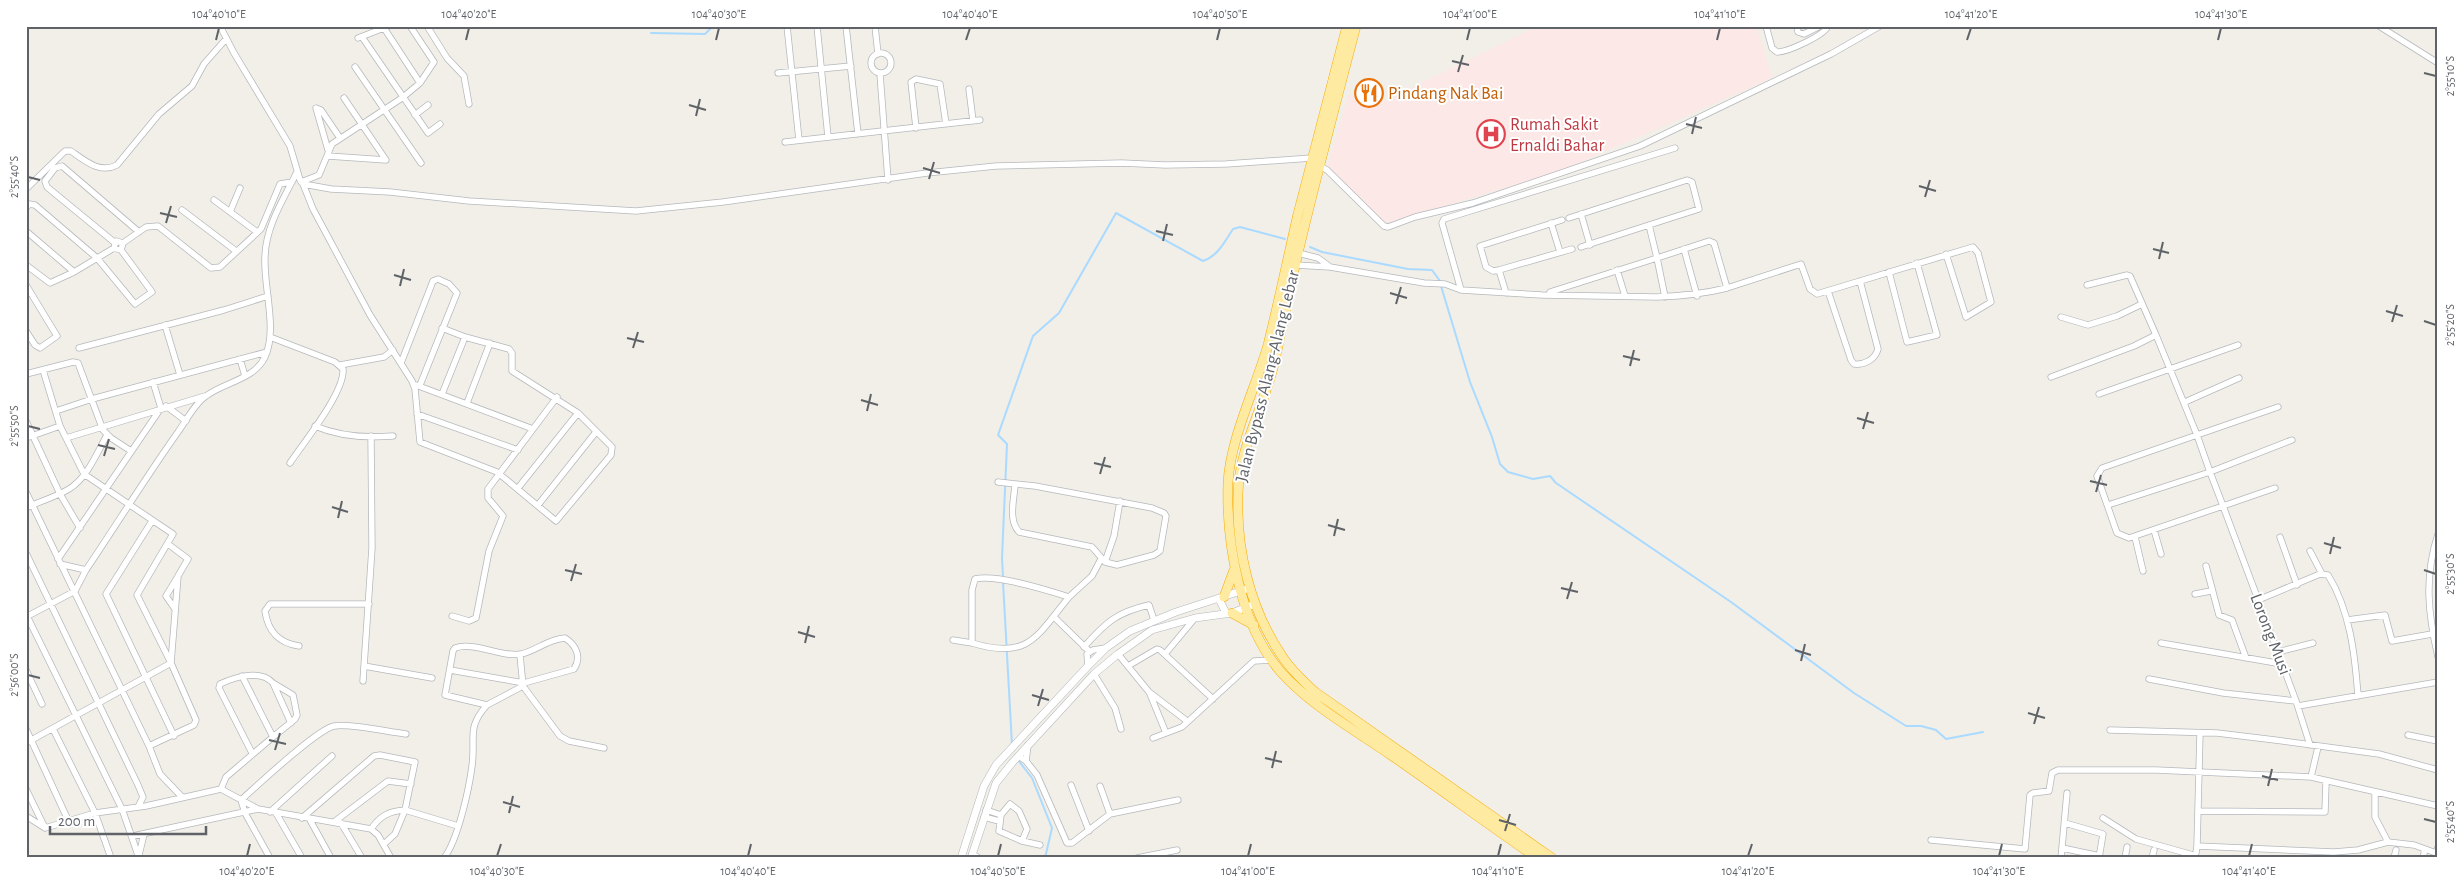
<svg xmlns="http://www.w3.org/2000/svg" width="2464" height="884" viewBox="0 0 2464 884" font-family="'Alegreya Sans',sans-serif">
  <style>
    .medical { fill: #fce8e6 }
    .lines { fill: none; stroke-linecap: round; stroke-linejoin: round }
    .stream { stroke: #aadaff; stroke-width: 2 }
    .minor-casing { stroke: #b5b8bc; stroke-width: 7 }
    .tertiary-casing { stroke: #b5b8bc; stroke-width: 8 }
    .trunk-casing { stroke: #f9ab00; stroke-width: 10 }
    .minor { stroke: #fff; stroke-width: 5.5 }
    .tertiary { stroke: #fff; stroke-width: 7 }
    .trunk { stroke: #feeaa1; stroke-width: 9 }
    .ticks { fill: none; stroke: #5f6368; stroke-width: 2 }
    .labels { text-anchor: middle; stroke-width: 4; stroke-linejoin: round; paint-order: stroke }
    .food-label { font-size: 18px; fill: #c56008; stroke: #fff; text-anchor: start }
    .health-label { font-size: 18px; fill: #be3a42; stroke: #fff; text-anchor: start }
    .street-label { font-size: 18px; fill: #5f6368; stroke: #fff }
    .neatline { fill: none; stroke: #5f6368; stroke-width: 2 }
    .ticks-label { font-size: 12px; text-anchor: middle; fill: #5f6368 }
  </style>
  <rect width="100%" height="100%" fill="#f1efe8"/>
  <!-- medical -->
  <path class="medical" d="M1538 26H1756L1772 78 1561 171 1385 224 1327 167 1348 95 1384 101Z"/>
  <g class="lines">
    <!-- stream -->
    <path class="stream" d="M651 33 705 34 713 26
      M1310 247 1322 252 1408 269 1432 270 1440 281
      M1441 286 1470 382 1492 437 1500 464 1508 472 1533 479 1550 476 1556 483 1731 602 1854 693 1906 726H1921L1936 730 1946 739 1983 732
      M1003 577 1002 558 1007 444 998 435 1033 336 1059 313 1116 213 1203 261C1218 256 1225 241 1233 229L1240 227 1285 239
      M1003 582 1012 745
      M1018 760 1032 778 1052 828 1045 858"/>
    <defs>
      <path id="minor" d="M220 26 234 53 290 146 300 180 303 184 331 189 390 192 469 201 636 211 723 202 927 173 996 166 1122 163 1165 165 1226 164 1312 158
        M427 26 447 58 464 76 469 104
        M787 26 799 140
        M817 26 828 137
        M846 26 858 134
        M875 26 878 54
        M1766 26 1772 48 1777 52C1788 52 1825 35 1828 26
        M1797 26 1798 32 1804 34 1820 26
        M2379 26 2438 63
        M384 28 420 83
        M362 37 428 133 440 124
        M358 38 389 26
        M871 63a10 10 0 1 1 20 0a10 10 0 1 1-20 0Z
        M355 67 421 163
        M778 73 851 66
        M880 74 888 180
        M969 89 973 121
        M415 115 428 105
        M916 128 911 82 916 79 940 84 946 124
        M785 142 980 120
        M328 150 316 108 321 110 340 138
        M328 156 386 160 344 98
        M1320 166 1327 170 1384 226 1388 227 1415 217 1473 203 1640 146 1831 54 1880 26
        M301 182 319 175 332 144 402 98 420 83 434 62 410 26
        M303 184 313 209 370 315 412 381 415 389 420 442 497 472 556 521 611 455 612 447 578 413 512 371V353L509 349 465 337 442 328
        M26 189 65 151H71C85 161 100 174 117 165L159 114 192 86 204 64 226 39
        M214 200 257 232
        M26 208 29 204 35 205 97 258 135 304 152 292 121 250
        M182 210 236 251
        M230 212 240 188
        M1581 214 1590 245
        M1569 218 1687 180 1692 182 1699 209 1649 225
        M1551 223 1560 252
        M26 231 74 272 114 248 116 241 123 243 121 250 114 248
        M114 242 47 187 45 181 55 168 62 166 139 232
        M123 243 146 227 158 226 211 268 220 267 261 229 280 184 292 182
        M1684 249 1697 296
        M1298 253 1318 258 1329 266
        M26 265 50 283 74 272
        M1295 265 1330 267 1424 283 1445 284 1461 290 1542 295 1657 297C1682 296 1703 294 1727 288L1714 243 1709 241 1657 258 1665 297
        M1499 270 1493 271 1486 267 1480 246 1562 220
        M1617 270 1625 296
        M1889 272 1907 342 1937 335 1917 263
        M26 285 57 336 40 348 35 345 26 331
        M2087 285 2127 275 2130 276 2156 335
        M1727 288 1801 264 1810 289 1817 294 1973 247 1978 253 1991 302 1966 317 1946 254
        M1461 290 1442 223 1444 219 1675 148
        M1828 291 1851 360 1854 364C1864 365 1875 360 1878 349L1860 281
        M1550 292 1657 258 1649 225 1581 247
        M1506 293 1499 270 1572 249
        M2061 317 2088 325 2117 316 2142 304
        M165 325 180 375
        M270 337 335 362 343 369C345 392 304 442 290 463
        M79 348 224 310 268 296
        M240 359 245 376
        M401 363 433 281 438 279 449 284 457 293 420 385
        M340 365 384 357 393 350
        M43 370 60 426 84 474 173 534 137 595 171 663 196 720 194 725 149 746
        M26 374 73 362 78 363 103 430 111 438 131 451
        M2051 377 2134 346 2156 335 2197 435 2278 407
        M416 385 533 429
        M442 394 465 337
        M2099 394 2238 345
        M2185 402 2239 378
        M467 403 490 343
        M166 406 186 421
        M56 411 92 399 267 352
        M417 414 518 450
        M26 421 60 494 80 528
        M315 426C338 436 368 438 393 436
        M26 438 60 426
        M66 438 205 396
        M2292 440 2210 472 2197 435 2102 468 2097 476 2117 533 2129 538 2223 506 2296 701 2310 745
        M998 482 1035 486 1152 508 1164 513 1166 516 1160 551 1154 555 1117 565 1105 562 1092 547 1019 532C1008 520 1014 500 1015 485
        M518 488 578 413
        M26 492 149 746 160 774 182 797
        M538 505 596 432
        M2108 505 2210 472 2223 506 2275 488
        M26 508C40 501 56 497 69 489 87 478 97 453 107 435
        M152 521 106 594 174 736
        M2154 530 2161 554
        M2438 534C2424 577 2428 614 2438 657
        M2135 537 2143 571
        M2280 537 2297 585
        M2310 551 2322 574
        M26 553 138 785 143 797 138 807
        M58 559 161 408 153 382
        M1105 562 1114 536 1120 501
        M60 564 86 570
        M2206 566 2219 615 2232 620 2246 658
        M2195 594 2211 591
        M2258 600 2320 574 2328 575C2350 610 2355 655 2358 696
        M175 609 166 596 177 578
        M26 614 122 809 139 858
        M452 616 469 621 476 618 489 551 503 516 488 498V489L557 397
        M26 617 75 591 86 570C117 524 146 477 178 432 186 421 195 403 206 396 224 382 254 380 265 357 278 329 263 286 265 256 266 226 284 198 297 172
        M1054 617 1089 651
        M2347 620 2385 615 2392 641 2432 634
        M953 640 972 643V590L975 579C997 574 1047 590 1069 597L1092 576 1101 559
        M972 643C1029 660 1036 637 1069 597
        M2161 643 2282 664
        M299 646C279 643 268 632 265 611L270 604H369
        M1084 647C1105 623 1117 612 1149 605L1154 620
        M2278 652 2313 643
        M1118 654 1149 692 1187 721
        M1165 654 1195 618
        M520 655 523 686 560 736 569 741 604 748
        M364 666 432 678
        M1088 666 1087 654 1093 650 1106 648
        M1128 666 1157 649 1160 650 1213 699
        M26 670 42 704
        M1094 674 1115 708 1121 729
        M2149 679 2223 693 2296 701
        M363 681 372 548 371 436
        M1150 694 1166 733
        M487 705 523 686
        M2298 706 2438 682
        M26 729 68 820
        M53 729 95 813 111 858
        M2110 730 2217 733 2275 740 2379 754 2438 770
        M2200 733 2197 846 2334 852 2358 850 2388 842 2414 845 2436 853
        M2408 735 2438 741
        M273 737 295 719 297 715 293 695 273 683
        M1153 738 1182 727 1254 661 1272 660
        M26 743 171 663 178 576 188 559 168 544
        M252 753 219 688 220 684C235 677 260 669 273 683L291 723
        M1018 756 1026 761 1028 745
        M1026 761 1037 775 1067 843H1072L1110 814 1178 800
        M2311 777 2318 747
        M1071 785 1089 831
        M1100 786 1110 814
        M26 789 45 828
        M221 789 226 777 273 737 242 676
        M2375 793V817L2388 842
        M986 810 1001 815
        M2198 811 2325 812 2326 782
        M270 812 332 756
        M276 813 302 858
        M26 816 45 828 95 813 146 806 221 789 258 809 371 829 378 835 391 858
        M984 817 999 821
        M302 818 374 756 380 755 415 762 405 810C389 811 380 816 371 829
        M2103 818 2136 839 2193 855 2196 853 2197 846
        M310 820 331 858
        M334 822 388 781 411 784
        M341 823 362 858
        M2065 823 2103 834 2099 858
        M133 836 258 809
        M1931 840 2025 849 2030 795 2033 793 2049 791 2052 773 2058 770H2156L2311 777 2438 806
        M1022 841 1027 829 1019 811 1010 804 1001 815 999 831 1022 841 1040 845
        M384 844 395 834 405 810 458 826
        M2062 848 2100 856
        M972 854 979 858
        M139 855 144 834
        M270 858 245 813 241 800C258 785 316 730 334 726 350 723 388 732 406 734
        M444 858C458 840 469 789 472 766 476 738 466 728 487 705L445 695 453 651 455 648C474 641 503 658 521 654 536 651 548 639 565 638 576 645 582 657 574 669L524 683 450 670
        M1137 858 1177 850
        M2061 858 2067 793
        M2125 858 2127 847
        M2152 858 2154 850
        M2394 858 2396 850
        M2423 858 2425 849
        M2435 858 2438 847"/>
      <path id="tertiary" d="M1219 599 1226 613
        M961 858 984 786 996 765 1088 666 1106 648 1130 631 1176 612 1250 588
        M971 858 996 783 1012 763 1094 674 1118 654 1152 630 1195 618 1232 613 1255 604"/>
      <path id="trunk" d="M1347 26C1331 89 1314 151 1298 214 1288 257 1279 301 1268 345 1256 387 1230 439 1228 483 1226 543 1240 624 1280 671 1310 705 1353 729 1391 755 1440 789 1488 824 1537 858
        M1356 26C1336 102 1316 177 1298 253 1289 291 1282 330 1273 368 1262 410 1239 450 1238 494 1236 550 1250 609 1282 656 1290 669 1303 681 1315 692L1552 858
        M1224 597 1234 570
        M1232 613 1254 625"/>
    </defs>
    <!-- minor casing -->
    <use href="#minor" class="minor-casing"/>
    <!-- tertiary casing -->
    <use href="#tertiary" class="tertiary-casing"/>
    <!-- trunk casing -->
    <use href="#trunk" class="trunk-casing"/>
    <!-- minor -->
    <use href="#minor" class="minor"/>
    <!-- tertiary -->
    <use href="#tertiary" class="tertiary"/>
    <!-- trunk -->
    <use href="#trunk" class="trunk"/>
  </g>
  <!-- ticks -->
  <path class="ticks" d="M216 40 219 28M466 40 469 28M716 40 719 28M966 40 970 28M1217 40 1220 28M1467 40 1470 28M1717 40 1720 28M1967 40 1971 28M2218 40 2221 28M1452 61 1469 65M1458 72 1463 55M2424 73 2436 76M689 105 706 110M696 116 700 99M1686 124 1702 128M1692 134 1696 117M923 168 940 173M28 177 40 180M929 179 934 162M1919 186 1936 191M1925 197 1930 180M160 213 177 217M166 223 171 206M1156 231 1173 235M1163 241 1167 224M2153 249 2169 253M2159 259 2163 242M394 275 411 280M400 286 404 269M1390 293 1407 298M1396 304 1401 287M2386 311 2403 316M2424 321 2436 325M2392 322 2397 305M627 338 644 342M633 348 638 332M1623 356 1640 360M1630 366 1634 350M861 400 878 405M867 411 871 394M1857 418 1874 423M28 426 40 429M1863 429 1868 412M98 445 115 449M104 456 109 439M1094 463 1111 467M1100 474 1105 457M2090 481 2107 485M2096 492 2101 475M332 507 348 512M338 518 342 501M1328 525 1345 530M1334 536 1338 519M2324 543 2341 548M2330 554 2334 537M565 570 582 574M2424 570 2436 574M571 581 576 564M1561 588 1578 592M1567 599 1572 582M798 632 815 637M805 643 809 626M1795 650 1811 655M1801 661 1805 644M28 675 40 678M1032 695 1049 700M1038 706 1043 689M2028 713 2045 718M2034 724 2039 707M269 740 286 744M275 750 280 733M1265 758 1282 762M1272 768 1276 751M2262 776 2278 780M2268 786 2272 769M503 802 520 807M509 813 513 796M2424 819 2436 822M1499 820 1516 825M1505 831 1510 814M247 856 250 844M497 856 501 844M748 856 751 844M998 856 1001 844M1248 856 1251 844M1498 856 1501 844M1748 856 1752 844M1999 856 2002 844M2249 856 2252 844"/>
  <!-- icons -->
  <defs>
    <symbol id="restaurant-ring" viewBox="-11 -11 22 22"><circle r="9.5" fill="#fff" stroke="#e8710a" stroke-width="1.5"/><path d="M-5-6h1v4h1v-4h1v4h1v-4h1v5L-1.5 .5V6h-2V.5L-5-1ZM5-6V6H3V1.5H1.5Q1.5-4 5-6Z" fill="#e8710a"/></symbol>
    <symbol id="hospital-ring" viewBox="-11 -11 22 22"><circle r="9.5" fill="#fff" stroke="#e0444e" stroke-width="1.5"/><path d="M-5-5h3v3.5h4V-5h3V5h-3V1.5h-4V5h-3Z" fill="#e0444e"/></symbol>
  </defs>
  <g fill-rule="evenodd">
    <use href="#restaurant-ring" x="1353" y="77" width="32" height="32"/>
    <use href="#hospital-ring" x="1475" y="118" width="32" height="32"/>
  </g>
  <g class="labels">
    <!-- food labels -->
    <g class="food-label">
      <text x="1388" y="99">Pindang Nak Bai</text>
    </g>
    <!-- health labels -->
    <g class="health-label">
      <text x="1510" y="130">Rumah Sakit<tspan x="1510" dy="21">Ernaldi Bahar</tspan></text>
    </g>
    <!-- street labels -->
    <g class="street-label">
      <text transform="translate(1267 376) rotate(-76)" y="6">Jalan Bypass Alang-Alang Lebar</text>
      <text transform="translate(2271 634) rotate(69)" y="6">Lorong Musi</text>
    </g>
  </g>
  <!-- border -->
  <rect width="2464" height="884" fill="none" stroke="#ffffff" stroke-width="55"/>
  <!-- scale -->
  <path d="M50 826v8h156v-8" fill="none" stroke="#5f6368" stroke-width="2.5"/>
  <text x="58" y="826" font-size="15" fill="#5f6368" stroke="#ffffff" stroke-width="4" paint-order="stroke">200 m</text>
  <rect x="28" y="28" width="2408" height="828" class="neatline"/>
  <g class="ticks-label">
    <text x="219" y="18">104°40'10"E</text>
    <text x="469" y="18">104°40'20"E</text>
    <text x="719" y="18">104°40'30"E</text>
    <text x="970" y="18">104°40'40"E</text>
    <text x="1220" y="18">104°40'50"E</text>
    <text x="1470" y="18">104°41'00"E</text>
    <text x="1720" y="18">104°41'10"E</text>
    <text x="1971" y="18">104°41'20"E</text>
    <text x="2221" y="18">104°41'30"E</text>
    <text transform="translate(2450 76) rotate(-90)" y="4">2°55'10"S</text>
    <text transform="translate(14 177) rotate(-90)" y="4">2°55'40"S</text>
    <text transform="translate(2450 325) rotate(-90)" y="4">2°55'20"S</text>
    <text transform="translate(14 426) rotate(-90)" y="4">2°55'50"S</text>
    <text transform="translate(2450 574) rotate(-90)" y="4">2°55'30"S</text>
    <text transform="translate(14 675) rotate(-90)" y="4">2°56'00"S</text>
    <text transform="translate(2450 822) rotate(-90)" y="4">2°55'40"S</text>
    <text x="247" y="875">104°40'20"E</text>
    <text x="497" y="875">104°40'30"E</text>
    <text x="748" y="875">104°40'40"E</text>
    <text x="998" y="875">104°40'50"E</text>
    <text x="1248" y="875">104°41'00"E</text>
    <text x="1498" y="875">104°41'10"E</text>
    <text x="1748" y="875">104°41'20"E</text>
    <text x="1999" y="875">104°41'30"E</text>
    <text x="2249" y="875">104°41'40"E</text>
  </g>
</svg>
